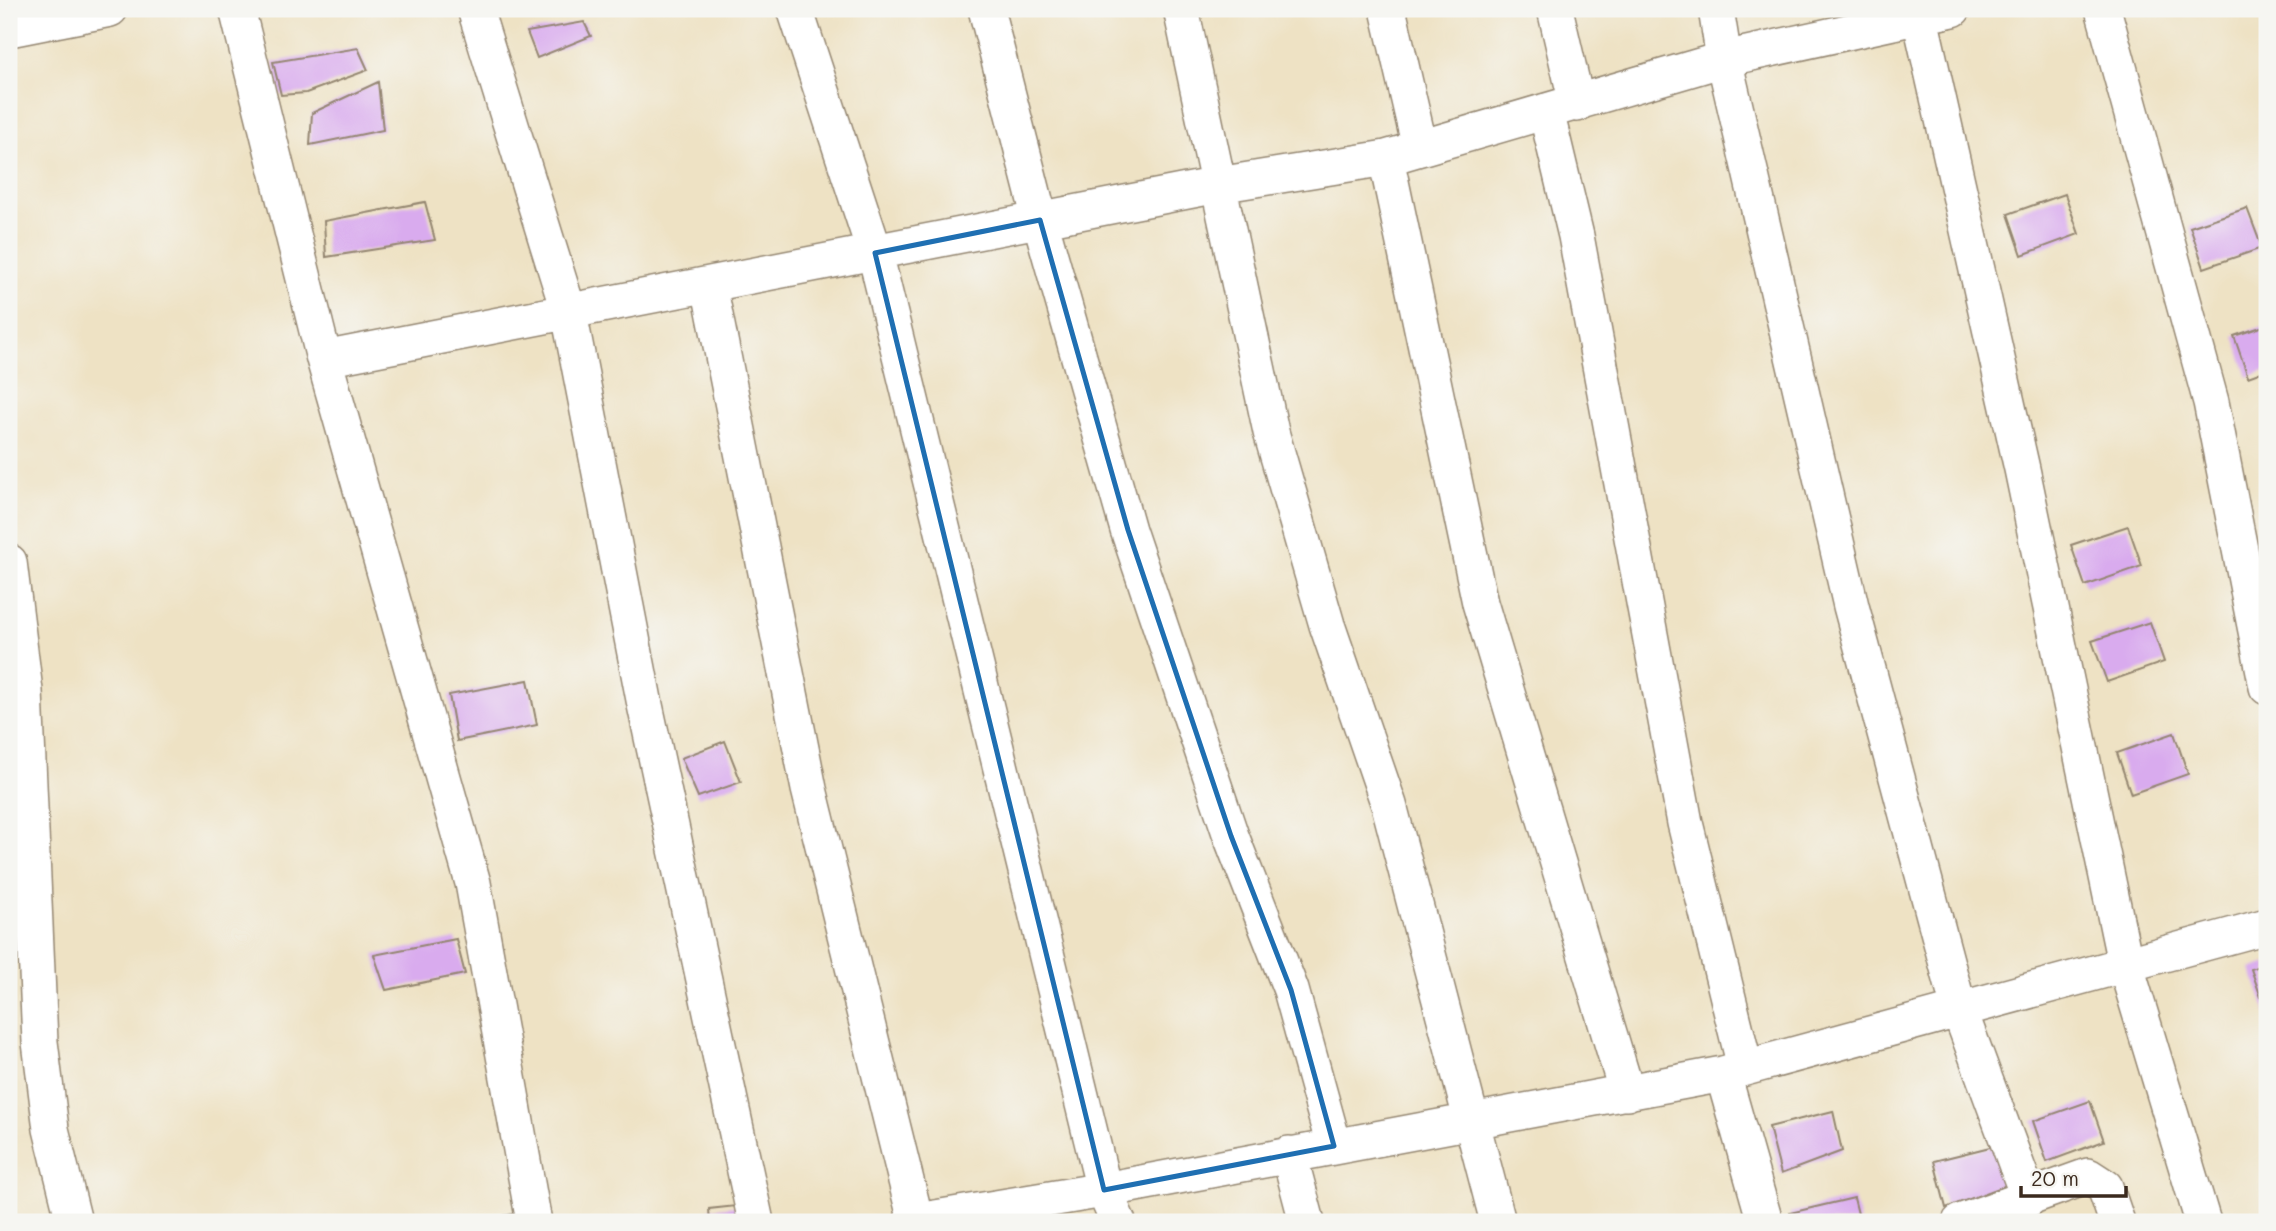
<svg xmlns="http://www.w3.org/2000/svg" width="2276" height="1231" viewBox="0 0 2276 1231" font-family="Mali,sans-serif">
  <style>
    .building { fill: #d9abee }
    .lines { fill: none; stroke-linecap: round; stroke-linejoin: round }
    .street-casing { stroke: #948671; stroke-width: 38 }
    .street { stroke: #fff; stroke-width: 35 }
    .marked { fill: none; stroke: #1f6fb2; stroke-width: 5; stroke-linejoin: round }
  </style>
  <rect width="100%" height="100%" fill="#f6f6f2"/>
  <filter id="ink" filterUnits="userSpaceOnUse"><feTurbulence type="fractalNoise" baseFrequency=".0143" numOctaves="2"/><feDisplacementMap in="SourceGraphic" scale="14" xChannelSelector="R" yChannelSelector="G"/><feConvolveMatrix kernelMatrix="1 2 1 2 8 2 1 2 1" color-interpolation-filters="sRGB"/></filter>
  <filter id="wash" filterUnits="userSpaceOnUse"><feTurbulence type="fractalNoise" baseFrequency=".00686" numOctaves="4" result="noise"/><feDisplacementMap in="SourceGraphic" scale="28" xChannelSelector="R" yChannelSelector="G"/><feGaussianBlur stdDeviation="1.57" result="paint"/><feColorMatrix in="noise" values="0 0 0 0 0 0 0 0 0 0 0 0 0 0 0 0 0 1.4 0 .05"/><feComposite in="paint" operator="in"/></filter>
  <g filter="url(#wash)">
    <rect width="100%" height="100%" fill="#eee2c4"/>
    <g id="blocks">
      <!-- building -->
      <path class="building" d="M584 22 591 36 537 58 527 32Z
        M358 48 368 70 306 93 281 95 273 62Z
        M378 82 383 130 310 145 312 113Z
        M2065 194 2079 234 2022 255 2008 214Z
        M425 202 435 240 326 257 324 221Z
        M2247 208 2262 248 2204 268 2190 227Z
        M2267 325V370L2248 377 2234 336Z
        M2128 526 2142 566 2085 586 2071 545Z
        M2150 622 2164 662 2107 682 2092 641Z
        M528 680 537 725 457 741 449 695Z
        M2174 733 2188 774 2131 794 2117 753Z
        M725 741 741 782 698 797 681 758Z
        M456 939 465 974 386 990 374 955Z
        M2267 963V1014L2251 969Z
        M2090 1101 2104 1141 2047 1162 2033 1121Z
        M1833 1111 1842 1151 1781 1174 1769 1127Z
        M1998 1145 2007 1185 1946 1208 1934 1161Z
        M1854 1198 1860 1222H1792L1790 1213Z
        M736 1206V1222H710L709 1209Z
        M514 1214 516 1222H475V1221Z"/>
    </g>
  </g>
  <g filter="url(#ink)">
    <use href="#blocks" fill-opacity="0" stroke="#948671" stroke-width="2"/>
    <g class="lines">
      <defs>
        <path id="street" d="M237 9 324 359 473 883 534 1222
          M475 9 569 313 645 705 756 1222
          M795 9 875 253 1104 1190 1118 1222
          M986 9 1040 220 1128 530 1231 836 1291 990 1334 1146
          M1181 9 1271 432 1327 625 1389 805 1498 1222
          M1388 9 1420 148
          M1555 9 1577 104
          M1716 9 1724 59 1851 606 1959 1009 2029 1199
          M1918 9 2022 469 2125 963 2203 1222
          M2103 9 2211 402 2267 687
          M9 29 110 9
          M1546 111 1576 236 1685 823 1745 1067
          M1386 158 1480 603 1627 1093
          M709 285 809 789 916 1221
          M324 359 1218 185 1386 158 1724 59 1953 9
          M9 562 25 691 40 1042 51 1129 74 1222
          M1723 1074 1765 1222
          M1289 1154 1307 1222
          M911 1222 1104 1190 1723 1074 2267 926
          M1960 1222 2088 1176 2105 1187 2117 1222"/>
      </defs>
      <!-- street casing -->
      <use href="#street" class="street-casing"/>
      <!-- street -->
      <use href="#street" class="street"/>
    </g>
  </g>
  <!-- marked area -->
  <path class="marked" d="M1040 220 1128 530 1231 836 1291 990 1334 1146 1104 1190 875 253Z"/>
  <!-- margin -->
  <rect width="2276" height="1231" fill="none" stroke="#f6f6f2" stroke-width="35"/>
  <!-- scale -->
  <path d="M2021 1186v10h105v-10" fill="none" stroke="#3b2a1e" stroke-width="3.5"/>
  <text x="2031" y="1186" font-size="21" fill="#3b2a1e" stroke="#f6f6f2" stroke-width="5" paint-order="stroke">20 m</text>
</svg>
